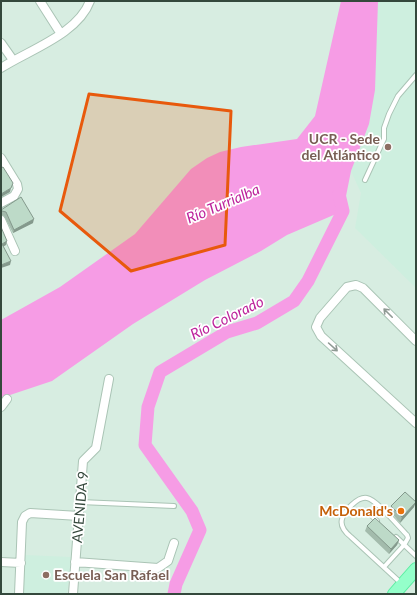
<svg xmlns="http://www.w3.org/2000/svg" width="417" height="595" viewBox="0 0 417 595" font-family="Lato,sans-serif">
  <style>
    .residential { fill: #d7ede1 }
    .education { fill: #ceefdf }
    .water { fill: #f69ce5 }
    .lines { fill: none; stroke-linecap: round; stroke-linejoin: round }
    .river { stroke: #f69ce5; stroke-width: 13 }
    .service-casing { stroke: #aac4b5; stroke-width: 6 }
    .minor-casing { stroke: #aac4b5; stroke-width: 10 }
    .primary-casing { stroke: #5aeea2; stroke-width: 14 }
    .service { stroke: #fff; stroke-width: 4 }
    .minor { stroke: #fff; stroke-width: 8 }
    .primary { stroke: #94ffca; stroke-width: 12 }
    .wall { fill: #a3bbac }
    .shaded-wall { fill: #84998c }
    .building { fill: #bddac8; stroke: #84998c }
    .oneway { stroke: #8f9a94 }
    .marked { fill: #e8590c; fill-opacity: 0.2; stroke: #e8590c; stroke-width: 3; stroke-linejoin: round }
    .education-dot { fill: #8d6e63; stroke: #fff; stroke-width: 1.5 }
    .food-dot { fill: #e8710a; stroke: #fff; stroke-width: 1.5 }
    .labels { text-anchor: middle; stroke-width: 3.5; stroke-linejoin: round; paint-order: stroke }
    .education-label { font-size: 14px; font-weight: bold; fill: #785e54; stroke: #fff; text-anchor: end }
    .street-label { font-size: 14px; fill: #34483c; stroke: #fff }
    .food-label { font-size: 14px; font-weight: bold; fill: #c56008; stroke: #fff; text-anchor: end }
    .water-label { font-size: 15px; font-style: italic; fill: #bd249c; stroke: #fff }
  </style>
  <rect width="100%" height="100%" fill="#e6f4ed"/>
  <!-- residential -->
  <path class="residential" d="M1 1H416V594H1Z"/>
  <!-- education -->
  <path class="education" d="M378 1H416V288L355 228 361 193 351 171 369 124Z
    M25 555 71 557 67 594H22Z"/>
  <!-- water -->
  <path class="water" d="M341 1H378L375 90 369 124 351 171 343 211 287 235 261 251 205 280 133 324 52 381 1 398V320L60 287 135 234 191 169 207 158 220 152 241 147 297 139 315 116Z"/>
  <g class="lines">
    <!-- river -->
    <path class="river" d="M174 594 176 584 200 530 192 511 145 445 148 407 160 372 227 332 257 323 294 301 308 281 343 211 339 194"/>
    <defs>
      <path id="service" d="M365 180 384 139V128L389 114 398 96 416 75
        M80 502 174 506
        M370 514 377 521
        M396 537 416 556
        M384 567 404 545 408 538 407 535C399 527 376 499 367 498 358 496 344 511 342 519 340 526 346 533 351 537L402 584"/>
      <path id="minor" d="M40 1 61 34
        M1 43 13 60
        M1 68C29 50 78 34 90 1
        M1 158 17 184 18 189 14 196 1 203
        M1 220 15 251
        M416 341 363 288 356 285 347 287 320 318 316 327 321 336 416 423
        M1 407 7 399
        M1 562 21 563
        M75 562 158 568 168 561 174 543
        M19 594 22 522 25 516 30 513 79 516
        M73 594 83 461 96 448 109 379"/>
      <path id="primary" d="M394 594 416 569"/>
    </defs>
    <!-- service casing -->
    <use href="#service" class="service-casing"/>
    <!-- minor casing -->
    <use href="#minor" class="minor-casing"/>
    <!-- primary casing -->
    <use href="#primary" class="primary-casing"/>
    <!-- service -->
    <use href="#service" class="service"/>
    <!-- minor -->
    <use href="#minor" class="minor"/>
    <!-- primary -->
    <use href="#primary" class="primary"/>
  </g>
  <!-- wall -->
  <path class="wall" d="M1 210 33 223 13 233 4 216 1 215Z
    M391 506 414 507 400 523 390 511Z
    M367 526 399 540 397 545 389 554 365 531Z"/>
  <!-- shaded-wall -->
  <path class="shaded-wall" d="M11 188 10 192 1 197V194Z
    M34 219 33 223 13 233 14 230Z
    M7 241 6 245 1 248 2 244Z
    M11 261 10 265 1 268V265Z
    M416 502 414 507 400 523 402 517Z
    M399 540 397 545 389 554 391 549Z"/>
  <!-- building -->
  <path class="building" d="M3 167 13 183 11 188 1 194V168Z
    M21 197 34 219 14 230 6 212 2 211 1 212V210Z
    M1 227 7 241 2 244 11 261 1 265Z
    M405 492 416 502 402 517 391 506Z
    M375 518 399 540 391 549 367 526Z"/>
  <!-- one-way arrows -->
  <defs><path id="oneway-shaft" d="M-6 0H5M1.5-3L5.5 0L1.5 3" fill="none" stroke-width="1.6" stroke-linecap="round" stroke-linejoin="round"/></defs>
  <g class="oneway">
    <use href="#oneway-shaft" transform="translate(388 313) rotate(-135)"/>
    <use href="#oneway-shaft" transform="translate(333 347) rotate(42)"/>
  </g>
  <!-- marked area -->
  <path class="marked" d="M89 94 231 111 225 245 131 271 60 211Z"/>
  <!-- markers -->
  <g class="education-dot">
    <circle cx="388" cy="147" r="4"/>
    <circle cx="46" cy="575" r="4"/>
  </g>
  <circle class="food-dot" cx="401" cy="511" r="4"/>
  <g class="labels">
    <!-- education labels -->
    <g class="education-label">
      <text x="380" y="144">UCR - Sede<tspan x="380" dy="16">del Atlántico</tspan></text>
      <text x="54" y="580" text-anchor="start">Escuela San Rafael</text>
    </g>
    <!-- street labels -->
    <g class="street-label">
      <text transform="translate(80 507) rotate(-85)" y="5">AVENIDA 9</text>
    </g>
    <!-- food labels -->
    <g class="food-label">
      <text x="393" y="516">McDonald's</text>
    </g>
    <!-- water labels -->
    <g class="water-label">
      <text transform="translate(223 204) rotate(-23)" y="5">Río Turrialba</text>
      <text transform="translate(227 318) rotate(-26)" y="5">Río Colorado</text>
    </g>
  </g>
  <!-- border -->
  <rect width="417" height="595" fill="none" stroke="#34483c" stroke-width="4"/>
</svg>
